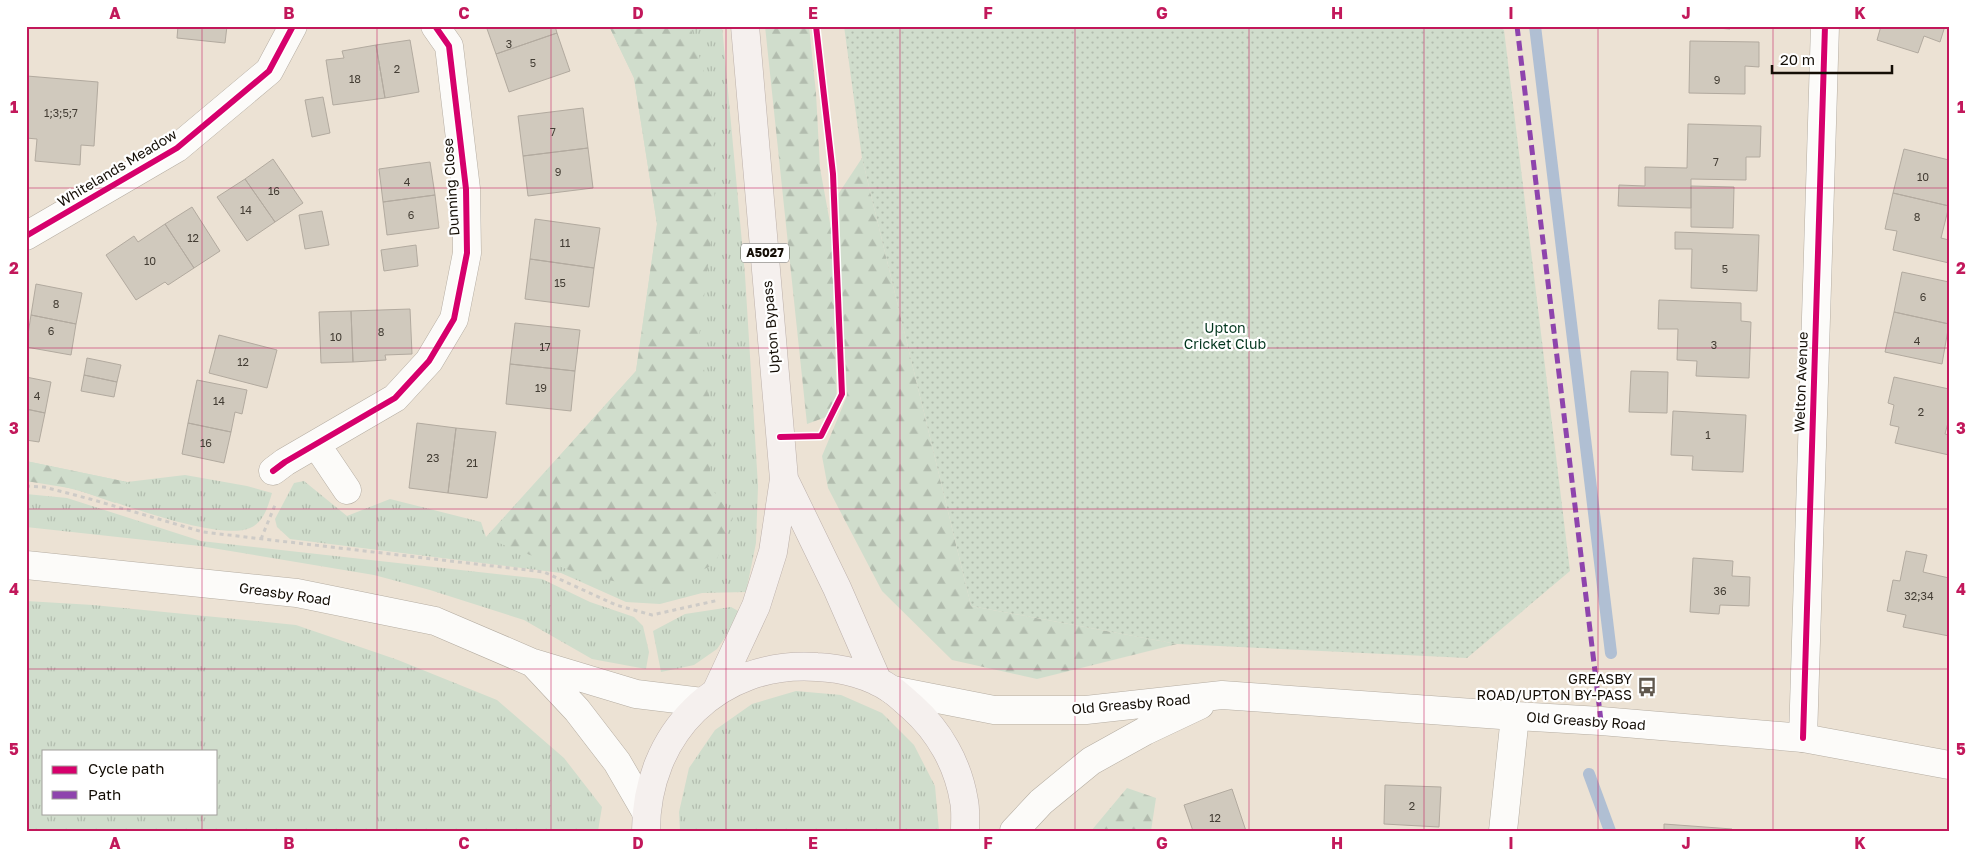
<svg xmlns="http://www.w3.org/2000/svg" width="1975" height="857" viewBox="0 0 1975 857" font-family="'Golos Text',sans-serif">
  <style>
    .grass { fill: url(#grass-tufts); fill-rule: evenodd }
    .forest { fill: url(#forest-firs) }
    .park { fill: url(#park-dots) }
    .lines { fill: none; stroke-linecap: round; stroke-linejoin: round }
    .stream { stroke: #b0bfd3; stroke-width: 12 }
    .building { fill: #d0c9bd; stroke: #b2aa9f }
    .minor-casing { stroke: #b5ada2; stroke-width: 29 }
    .secondary-casing { stroke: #b5ada2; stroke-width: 29 }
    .primary-casing { stroke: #bcb0aa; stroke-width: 29 }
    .path { stroke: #cecbc7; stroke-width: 3; stroke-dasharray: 4 4; stroke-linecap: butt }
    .minor { stroke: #fcfbf9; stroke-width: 28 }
    .secondary { stroke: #fcfbf9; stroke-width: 28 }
    .primary { stroke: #f5f0ee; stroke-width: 28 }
    .quiet { stroke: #8e44ad; stroke-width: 5; stroke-dasharray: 10 5; stroke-linecap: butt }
    .cycleway-casing { stroke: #fff; stroke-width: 9 }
    .cycleway { stroke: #d6006c; stroke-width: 6 }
    .grid { fill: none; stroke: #c2185b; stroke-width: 1; stroke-opacity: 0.55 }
    .labels { text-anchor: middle; stroke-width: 4.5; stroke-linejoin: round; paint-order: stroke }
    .number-label { font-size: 11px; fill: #433d34 }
    .shield { fill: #fff; stroke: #5a5651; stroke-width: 1 }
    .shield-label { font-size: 12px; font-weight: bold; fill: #140e06 }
    .street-label { font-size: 14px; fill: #140e06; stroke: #fff }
    .park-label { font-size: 14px; fill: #00351d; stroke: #fff }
    .poi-label { font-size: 14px; fill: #140e06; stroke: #fff; text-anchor: end }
    .neatline { fill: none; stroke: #c2185b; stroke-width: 2 }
    .grid-label { font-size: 16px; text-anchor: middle; font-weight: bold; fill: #c2185b }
  </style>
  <defs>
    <pattern id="grass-tufts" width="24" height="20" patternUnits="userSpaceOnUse" patternTransform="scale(1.25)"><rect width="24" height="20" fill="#d0ddcc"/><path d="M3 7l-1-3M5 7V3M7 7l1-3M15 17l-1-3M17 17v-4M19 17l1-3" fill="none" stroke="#b2bcae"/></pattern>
    <pattern id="forest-firs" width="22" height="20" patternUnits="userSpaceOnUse" patternTransform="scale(1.25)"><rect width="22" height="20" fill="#d0ddcc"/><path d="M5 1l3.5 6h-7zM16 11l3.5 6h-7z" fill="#b2bcae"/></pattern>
    <pattern id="park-dots" width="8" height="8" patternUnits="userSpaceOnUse" patternTransform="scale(1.25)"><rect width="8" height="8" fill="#d0ddcc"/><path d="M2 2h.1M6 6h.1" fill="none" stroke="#b2bcae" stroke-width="1.8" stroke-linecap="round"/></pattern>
  </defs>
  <rect width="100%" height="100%" fill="#ece2d4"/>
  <!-- grass -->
  <path class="grass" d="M609 26H722L745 275 758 486 756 543 746 592 702 593 660 604 626 602 561 573 290 539 277 527 275 519 294 483 304 481 347 516 390 499 481 522 486 537 636 371 657 224 634 78Z
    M26 461 127 482 185 475 247 486 272 493C268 506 264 522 250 528 217 542 113 500 76 490 60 485 42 482 26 481Z
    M26 494 67 498 201 541 542 579 590 602 634 617 643 626 649 652 646 669 592 659 524 620 430 590 374 575 200 546 26 527Z
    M26 601 93 605 296 625 398 660 497 700 564 758 602 807 598 831H26ZM44 751H216V813H44Z
    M731 607 742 613 717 649 694 665 661 672 653 631 685 614Z
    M796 691 841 695 882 713 914 745 935 786 939 831H680L679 812 689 768 715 730 752 704Z"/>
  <!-- forest -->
  <path class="forest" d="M609 26H690L711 95 715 209 699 337 713 427 709 485 733 518 715 564 660 590 582 575 486 538 636 371 657 224 634 78Z
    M765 26H809L816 93 820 168 832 234 837 413 807 424Z
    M862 158 971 606 1177 644 1037 679 952 660 882 591 828 488 822 456 847 396 837 196Z
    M26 461 127 482 115 503 75 489 26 481Z
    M1127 788 1156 798 1151 831H1091Z"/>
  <!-- park -->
  <path class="park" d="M844 26H1497L1504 30 1570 571 1467 658 1177 644 971 606 862 158Z"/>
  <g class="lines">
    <!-- stream -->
    <path class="stream" d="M1535 26 1611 653
      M1589 774 1610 831"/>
  </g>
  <!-- building -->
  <path class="building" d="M178 26H227L225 43 177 38Z
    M486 26H555L557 33 496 54Z
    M1690 26H1730V29Z
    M1881 26H1945L1940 42 1924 36 1918 53 1877 40Z
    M557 33 570 71 509 92 496 54Z
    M410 40 419 92 385 98 376 45Z
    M1690 41 1759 42V67L1745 66V94L1689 93Z
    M376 45 385 98 333 105 326 60 344 58 342 51Z
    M27 76 98 82 94 146 81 145 80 165 35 161 37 139 26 138Z
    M323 97 330 133 312 137 305 100Z
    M583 108 588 148 523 156 518 116Z
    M1688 124 1761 126 1760 157H1746V180L1691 179V208L1618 206 1619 185 1645 186V167L1687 168Z
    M588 148 593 188 528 196 523 156Z
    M1904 149 1949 160V206L1893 193Z
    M273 159 303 203 275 222 245 179Z
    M430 162 435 195 383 202 379 169Z
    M245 179 275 222 247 241 217 197Z
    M1691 186 1734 187 1733 228 1691 227Z
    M1893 193 1949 206 1941 238 1949 240V263L1893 250 1897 231 1885 229Z
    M435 195 439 228 387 235 383 202Z
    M192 207 220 251 194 268 165 224Z
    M322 211 329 245 305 249 299 215Z
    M535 219 600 228 594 268 530 259Z
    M165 224 194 268 168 285 165 282 136 300 106 255 134 236 138 242Z
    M1675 232 1759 235 1757 291 1691 288 1692 249H1675Z
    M416 245 418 266 384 271 381 250Z
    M530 259 594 268 589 307 525 299Z
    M1902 272 1949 282V324L1894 312Z
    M36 284 82 293 76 324 31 315Z
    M1659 300 1741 303V321L1751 322 1749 378 1696 376 1697 361 1677 360 1678 329H1658Z
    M410 309 412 354 385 355 386 360 353 362 351 311Z
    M351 311 353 362 321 363 319 312Z
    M1894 312 1949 324 1942 364 1885 352Z
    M31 315 76 324 71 355 26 347Z
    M515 323 580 330 575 371 510 364Z
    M219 335 277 350 267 388 209 373Z
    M87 358 121 365 117 382 84 375Z
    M510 364 575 371 571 411 506 404Z
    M1631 371 1668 372 1667 413 1629 412Z
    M84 375 117 382 114 397 81 391Z
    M26 377 51 382 45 413 26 409Z
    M1894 377 1949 389V419L1945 434 1949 435V455L1895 443 1899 427 1890 425 1894 405 1888 403Z
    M197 380 247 390 242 414 235 412 231 432 188 423Z
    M26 409 45 413 39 442 26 440Z
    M1673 411 1746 415 1743 472 1692 470 1693 456 1671 455Z
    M188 423 231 432 224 463 182 454Z
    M417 423 456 428 448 493 409 488Z
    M456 428 496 432 487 498 448 493Z
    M1906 551 1927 555 1923 572 1949 578V636L1903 627 1906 615 1887 611 1893 580 1900 581Z
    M1693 558 1733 561 1732 576 1750 577 1749 606 1720 605 1719 614 1690 612Z
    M1385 785 1441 787 1439 827 1384 824Z
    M1232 789 1246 831H1193L1184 805Z
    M1664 824 1732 829 1731 831H1664Z"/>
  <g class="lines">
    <defs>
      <path id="minor" d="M26 236 177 148 269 71 293 26
        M316 444 347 490
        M273 471 285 462 395 398 429 361 454 319 467 253 466 189 449 46 435 26
        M1803 738 1825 26
        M1503 831 1515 716"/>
      <path id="secondary" d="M26 565 297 593 435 621 533 663 636 694 702 702
        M534 664 577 710 617 762 646 812
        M892 690 994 710H1086L1222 695 1515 716 1601 721 1803 738 1949 765
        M1014 831 1041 802 1091 761 1145 731 1200 705"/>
      <path id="primary" d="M784 479 837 588 878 682
        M716 692 756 606 773 552 784 479 745 26
        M646 831C646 734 718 660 817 667 842 668 871 675 892 690 899 695 905 701 912 707 939 731 958 764 964 801 966 810 965 821 965 831"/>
    </defs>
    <!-- minor casing -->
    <use href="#minor" class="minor-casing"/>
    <!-- secondary casing -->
    <use href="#secondary" class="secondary-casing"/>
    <!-- primary casing -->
    <use href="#primary" class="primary-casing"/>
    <!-- path -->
    <path class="path" d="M26 486 44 487 90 499 203 532 544 572 616 605 652 615 719 600
      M261 539 275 505"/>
    <!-- minor -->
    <use href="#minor" class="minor"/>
    <!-- secondary -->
    <use href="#secondary" class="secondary"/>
    <!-- primary -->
    <use href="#primary" class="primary"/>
    <!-- quiet -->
    <path class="quiet" d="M1517 26 1601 721"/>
    <defs>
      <path id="cycleway" d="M26 236 177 148 269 71 293 26
        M780 437 821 436 842 394 833 174 816 26
        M273 471 285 462 395 398 429 361 454 319 467 253 466 189 449 46 435 26
        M1803 738 1825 26"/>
    </defs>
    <!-- cycleway casing -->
    <use href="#cycleway" class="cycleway-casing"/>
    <!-- cycleway -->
    <use href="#cycleway" class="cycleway"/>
  </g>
  <!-- grid -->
  <path class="grid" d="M202 26V751M377 26V831M551 26V831M726 26V831M900 26V831M1075 26V831M1249 26V831M1424 26V831M1598 26V831M1773 26V831M26 188H1949M26 348H1949M26 509H1949M26 669H1949M202 813V831"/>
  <!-- icons -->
  <defs>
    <symbol id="bus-bare" viewBox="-9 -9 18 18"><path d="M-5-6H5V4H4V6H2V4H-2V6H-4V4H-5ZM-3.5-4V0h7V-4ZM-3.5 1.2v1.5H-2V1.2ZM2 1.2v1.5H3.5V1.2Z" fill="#60584e" stroke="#fff" stroke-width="2.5" paint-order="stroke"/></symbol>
  </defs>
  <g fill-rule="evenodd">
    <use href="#bus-bare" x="1633" y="673" width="28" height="28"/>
  </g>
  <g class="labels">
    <!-- number labels -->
    <g class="number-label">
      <text x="509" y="48">3</text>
      <text x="533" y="67">5</text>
      <text x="397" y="73">2</text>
      <text x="355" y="83">18</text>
      <text x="1717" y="84">9</text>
      <text x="61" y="117">1;3;5;7</text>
      <text x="553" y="136">7</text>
      <text x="1716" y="166">7</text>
      <text x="558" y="176">9</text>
      <text x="1923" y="181">10</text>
      <text x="407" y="186">4</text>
      <text x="274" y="195">16</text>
      <text x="246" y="214">14</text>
      <text x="411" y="219">6</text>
      <text x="1917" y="221">8</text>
      <text x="193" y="242">12</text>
      <text x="565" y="247">11</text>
      <text x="150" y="265">10</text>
      <text x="1725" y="273">5</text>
      <text x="560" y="287">15</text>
      <text x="1923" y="301">6</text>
      <text x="56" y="308">8</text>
      <text x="51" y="335">6</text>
      <text x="381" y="336">8</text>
      <text x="336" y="341">10</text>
      <text x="1917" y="345">4</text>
      <text x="1714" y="349">3</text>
      <text x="545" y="351">17</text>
      <text x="243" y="366">12</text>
      <text x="541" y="392">19</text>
      <text x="37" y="400">4</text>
      <text x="219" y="405">14</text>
      <text x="1921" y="416">2</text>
      <text x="1708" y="439">1</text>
      <text x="206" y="447">16</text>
      <text x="433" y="462">23</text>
      <text x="472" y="467">21</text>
      <text x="1720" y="595">36</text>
      <text x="1919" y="600">32;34</text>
      <text x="1412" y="810">2</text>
      <text x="1215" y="822">12</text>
    </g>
    <!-- shield labels -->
    <rect class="shield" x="741" y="243.5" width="48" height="19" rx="4"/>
    <g class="shield-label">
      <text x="765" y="257">A5027</text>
    </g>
    <!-- street labels -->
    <g class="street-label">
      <text transform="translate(117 168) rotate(-31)" y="5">Whitelands Meadow</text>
      <text transform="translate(451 187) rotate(-94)" y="5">Dunning Close</text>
      <text transform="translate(771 327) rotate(-95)" y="5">Upton Bypass</text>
      <text transform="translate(1801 382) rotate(-88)" y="5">Welton Avenue</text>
      <text transform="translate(285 594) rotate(8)" y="5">Greasby Road</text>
      <text transform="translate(1131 704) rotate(-5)" y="5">Old Greasby Road</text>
      <text transform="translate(1586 721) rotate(4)" y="5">Old Greasby Road</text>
    </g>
    <!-- park labels -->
    <g class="park-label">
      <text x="1225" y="333">Upton<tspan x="1225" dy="16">Cricket Club</tspan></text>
    </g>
    <!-- poi labels -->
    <g class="poi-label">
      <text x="1632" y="684">GREASBY<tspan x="1632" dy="16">ROAD/UPTON BY-PASS</tspan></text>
    </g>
  </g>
  <!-- border -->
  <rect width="1975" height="857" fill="none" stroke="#ffffff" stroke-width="55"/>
  <!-- legend -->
  <rect x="42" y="750" width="175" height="65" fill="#ffffff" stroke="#a19f9b"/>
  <rect x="52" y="766" width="25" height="8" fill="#d6006c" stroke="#a19f9b"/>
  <text x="88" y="774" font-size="15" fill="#140e06">Cycle path</text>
  <rect x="52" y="791" width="25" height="8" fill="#8e44ad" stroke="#a19f9b"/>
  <text x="88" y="800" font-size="15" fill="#140e06">Path</text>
  <!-- scale -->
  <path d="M1772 65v8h120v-8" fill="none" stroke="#140e06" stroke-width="2.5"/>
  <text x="1780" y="65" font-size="15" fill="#140e06" stroke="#ffffff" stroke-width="4" paint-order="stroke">20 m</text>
  <rect x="28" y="28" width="1920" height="802" class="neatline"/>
  <g class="grid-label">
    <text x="115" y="19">A</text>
    <text x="289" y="19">B</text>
    <text x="464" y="19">C</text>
    <text x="638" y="19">D</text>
    <text x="813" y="19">E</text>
    <text x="988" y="19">F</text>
    <text x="1162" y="19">G</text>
    <text x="1337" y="19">H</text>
    <text x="1511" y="19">I</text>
    <text x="1686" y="19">J</text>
    <text x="1860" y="19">K</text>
    <text x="14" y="113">1</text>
    <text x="1961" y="113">1</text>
    <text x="14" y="274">2</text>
    <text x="1961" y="274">2</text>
    <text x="14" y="434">3</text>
    <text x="1961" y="434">3</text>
    <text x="14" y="595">4</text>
    <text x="1961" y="595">4</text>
    <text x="14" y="755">5</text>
    <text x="1961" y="755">5</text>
    <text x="115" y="849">A</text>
    <text x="289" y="849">B</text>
    <text x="464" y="849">C</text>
    <text x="638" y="849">D</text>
    <text x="813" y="849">E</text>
    <text x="988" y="849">F</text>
    <text x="1162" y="849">G</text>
    <text x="1337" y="849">H</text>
    <text x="1511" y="849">I</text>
    <text x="1686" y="849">J</text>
    <text x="1860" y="849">K</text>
  </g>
</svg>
